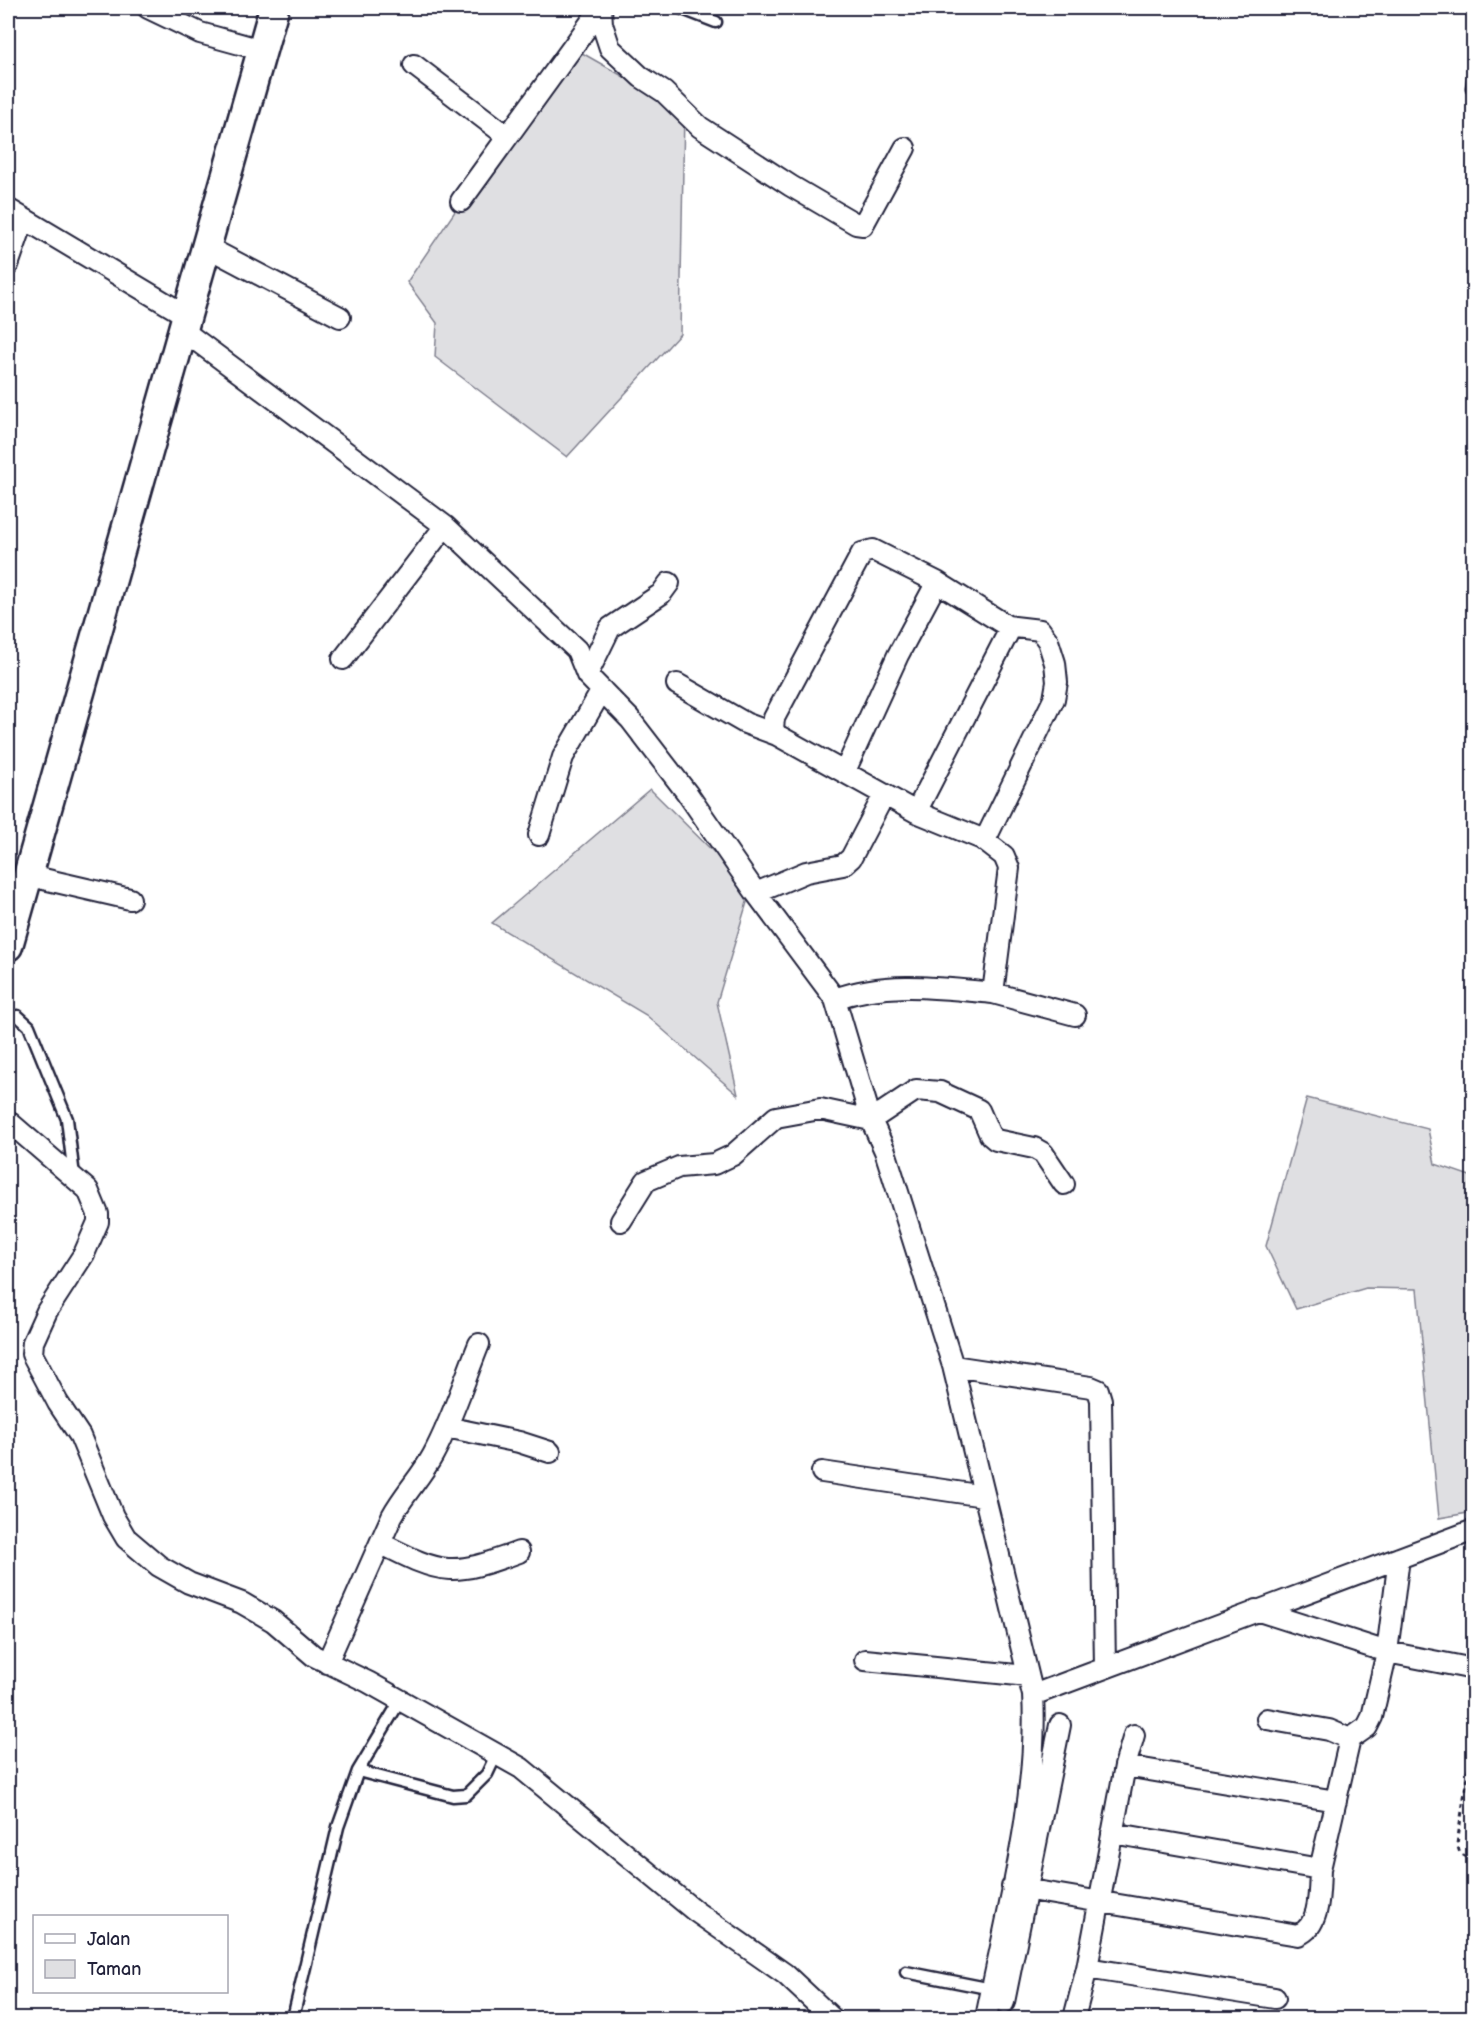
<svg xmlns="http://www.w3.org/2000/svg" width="1481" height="2026" viewBox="0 0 1481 2026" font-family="'Balsamiq Sans',sans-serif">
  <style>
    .green { fill: #dfdfe2; stroke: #80808e; stroke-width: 1.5 }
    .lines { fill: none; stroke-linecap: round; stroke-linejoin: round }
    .lane-casing { stroke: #22223b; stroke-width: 15 }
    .street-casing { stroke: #22223b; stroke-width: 24 }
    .secondary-casing { stroke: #22223b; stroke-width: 33 }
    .path { stroke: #22223b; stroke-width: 3; stroke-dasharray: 4.5 4.5; stroke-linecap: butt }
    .lane { stroke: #fff; stroke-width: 10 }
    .street { stroke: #fff; stroke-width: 20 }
    .secondary { stroke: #fff; stroke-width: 28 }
  </style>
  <rect width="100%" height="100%" fill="#fff"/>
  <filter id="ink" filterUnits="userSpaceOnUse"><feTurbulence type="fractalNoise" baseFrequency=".0167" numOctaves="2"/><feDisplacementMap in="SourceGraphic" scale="12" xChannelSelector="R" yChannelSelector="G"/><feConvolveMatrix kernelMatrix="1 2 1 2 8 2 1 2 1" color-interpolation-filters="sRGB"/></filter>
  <g filter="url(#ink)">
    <!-- green -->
    <path class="green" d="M568 45 684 111 680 334 567 457 435 357 437 323 407 282Z
      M650 789 751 889 717 1002 738 1095 646 1015 492 923Z
      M1307 1098 1428 1129 1435 1164 1473 1177V1512L1439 1518 1417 1289 1366 1288 1296 1309 1266 1246Z"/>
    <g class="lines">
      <defs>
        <path id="lane" d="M680 8 716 22
          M1472 88 1474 74
          M8 1017 18 1016 29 1026 67 1119 74 1176
          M358 1771 453 1796 466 1795 487 1774 497 1753
          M906 1972 992 1989
          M293 2018 338 1827 358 1771 400 1701"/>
        <path id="street" d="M148 8 200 33 262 50
          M601 8 602 24 610 48 641 77 664 92 700 127 791 186 856 224 863 225 905 148
          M414 65 507 136
          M461 201 601 8
          M8 209 187 316
          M207 247 340 317
          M8 265 24 219
          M181 329 445 526 577 650 587 675 630 719 687 793 756 893 835 999 871 1120 885 1151 953 1366 1033 1695C1039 1797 1006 1917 986 2018
          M937 582 873 550 862 553 774 718 773 729 777 735 916 812 982 839 987 836 1054 699 1057 682 1055 663 1048 641 1040 630 1007 626
          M343 659 445 526
          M587 675 610 628 661 594 669 583
          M677 684 745 723 777 735
          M845 771 898 655 937 582 1001 622 1007 626 1008 633 916 812
          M539 835 563 757 602 690
          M26 875 130 899
          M756 893 806 872 843 865 851 858 884 795
          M993 993 1075 1015
          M835 999C886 980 941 988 993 993L1009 868 1004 856 982 839
          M8 1121 88 1190 98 1214V1222L84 1254 47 1311 33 1342 32 1354 58 1403 80 1436 113 1516 126 1538 159 1566 189 1583 242 1603 273 1621 314 1656 368 1682 521 1768 695 1911 785 1974 832 2018
          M621 1221 646 1181 679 1167 714 1164 733 1155 776 1117 820 1109 871 1120 916 1090 940 1092 979 1110 990 1135 996 1140 1034 1148 1043 1153 1064 1184
          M953 1366 1091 1387 1098 1390 1101 1400 1105 1668
          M446 1427 519 1442 550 1452
          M822 1472 984 1496
          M380 1543C443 1575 451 1577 519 1552
          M1256 1610 1387 1652 1474 1669
          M865 1660 1028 1676
          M327 1663 392 1516C404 1494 421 1477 433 1455 452 1420 464 1381 479 1344
          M1033 1695 1474 1530
          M1350 1739 1367 1727 1372 1717 1387 1652 1399 1558
          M1125 1766 1336 1801
          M1112 1833 1320 1869 1350 1739 1329 1730 1267 1719
          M1012 1887 1298 1935C1321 1926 1319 1891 1320 1869
          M1087 1968 1275 1998
          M1004 2002 1060 1725
          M1074 2018 1087 1968 1125 1766 1134 1735"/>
        <path id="secondary" d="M8 946 274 8"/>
      </defs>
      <!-- lane casing -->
      <use href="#lane" class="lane-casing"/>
      <!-- street casing -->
      <use href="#street" class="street-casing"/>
      <!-- secondary casing -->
      <use href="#secondary" class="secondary-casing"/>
      <!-- path -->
      <path class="path" d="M1474 1732 1457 1844 1460 1853 1474 1861"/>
      <!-- lane -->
      <use href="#lane" class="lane"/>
      <!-- street -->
      <use href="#street" class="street"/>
      <!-- secondary -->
      <use href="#secondary" class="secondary"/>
    </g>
  </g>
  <!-- margin -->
  <rect width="1481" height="2026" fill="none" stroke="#fff" stroke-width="30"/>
  <rect x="15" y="15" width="1451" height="1996" fill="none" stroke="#22223b" stroke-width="2" filter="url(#ink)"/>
  <!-- legend -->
  <rect x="33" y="1915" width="195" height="78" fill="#ffffff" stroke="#a7a7b1" stroke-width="1.5"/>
  <rect x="45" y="1934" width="30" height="9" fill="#ffffff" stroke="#a7a7b1" stroke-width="1.5"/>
  <text x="87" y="1945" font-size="18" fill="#22223b">Jalan</text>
  <rect x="45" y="1960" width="30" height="18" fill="#dfdfe2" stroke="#a7a7b1" stroke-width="1.5"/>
  <text x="87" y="1975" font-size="18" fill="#22223b">Taman</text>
</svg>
